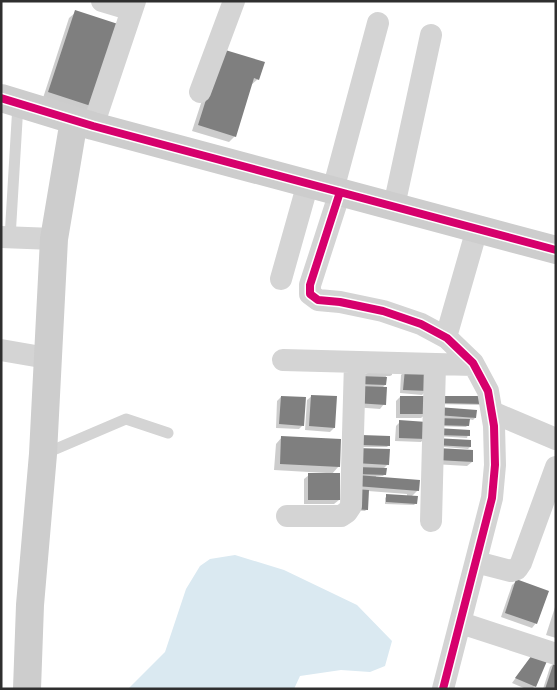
<svg xmlns="http://www.w3.org/2000/svg" width="557" height="690" viewBox="0 0 557 690" font-family="'Golos Text',sans-serif">
  <style>
    .water { fill: #dae9f1 }
    .shadow { fill: #0003 }
    .building { fill: #7f7f7f }
    .lines { fill: none; stroke-linecap: round; stroke-linejoin: round }
    .lane { stroke: #d4d4d4; stroke-width: 11 }
    .street { stroke: #d4d4d4; stroke-width: 22 }
    .secondary { stroke: #cdcdcd; stroke-width: 28 }
    .cycleway-casing { stroke: #fff; stroke-width: 11 }
    .cycleway { stroke: #d6006c; stroke-width: 8 }
  </style>
  <rect width="100%" height="100%" fill="#fff"/>
  <!-- water -->
  <path class="water" d="M235 555 284 570 357 605 392 641 385 666 370 672 341 670 300 676 294 689H128L165 652 186 589 200 566 210 559Z"/>
  <!-- shadow -->
  <path class="shadow" d="M76 12 119 26 87 113 43 98 69 18Z
    M216 57 258 79 251 85 235 136 229 142 192 131Z
    M392 368V375L390 376H386L385 385 382 388 384 404 380 409 353 407 358 375Z
    M405 371 426 391 422 395 400 393 401 375Z
    M312 396 334 428 330 432 305 430 307 400Z
    M281 397 303 425 299 429 276 428 277 401Z
    M400 397 426 414 421 418H396V401Z
    M483 398 481 405 436 404Z
    M438 408 475 418 473 420 468 419V425L466 427 434 426Z
    M400 422 425 438 421 442 395 441 396 426Z
    M469 431 467 438 435 436Z
    M282 437 339 466 331 475 339 500 334 504H304V479L309 475H326V473L274 470 276 444Z
    M362 437 389 445 387 447H360Z
    M434 441 470 447 468 449 433 446Z
    M352 453 388 464 383 469 385 474 383 476H376V478L418 490 411 497 416 503 414 505 385 504V498L387 496 407 497V494L368 491 367 509 365 511 352 510Z
    M433 454 472 462 467 466 433 464Z
    M517 581 536 623 532 628 501 617 512 585Z
    M556 604V638L546 635Z
    M528 661 535 686 532 689H526L512 683Z
    M554 663 556 689H543L550 667Z"/>
  <!-- building -->
  <path class="building" d="M75 10 121 25 94 107 48 92Z
    M222 49 265 62 259 80 254 78 236 137 198 125Z
    M405 369 429 371 428 391 403 390Z
    M358 376 387 377 386 385 358 384Z
    M358 386 387 387 386 405 356 403Z
    M311 395 337 396 335 428 309 426Z
    M281 396 306 397 304 426 279 424Z
    M400 396H427V414H400Z
    M440 396H484V404L437 403Z
    M438 407 477 410 476 418 437 415Z
    M436 418 470 419 469 426 435 425Z
    M399 420 427 422 426 439 399 438Z
    M437 428 470 430V436L437 435Z
    M361 435 390 436V446L361 445Z
    M281 436 341 439 340 467 280 464Z
    M435 438 471 440V447L435 445Z
    M356 448 390 449 389 465 355 463Z
    M437 448 473 450V462L437 460Z
    M356 467 387 468 386 475 356 474Z
    M308 473H340V500H308Z
    M357 475 420 480 419 491 356 486Z
    M354 489 369 490 368 510 353 509Z
    M386 494 418 496 417 504 386 502Z
    M516 579 549 591 537 624 505 613Z
    M532 655 547 661 536 687 515 678Z
    M554 662H556V689H545Z"/>
  <g class="lines">
    <!-- lane -->
    <path class="lane" d="M10 238 18 104
      M44 454 126 419 168 433"/>
    <!-- street -->
    <path class="street" d="M102 1 132 10
      M200 92 234 1
      M93 126 135 1
      M333 190 378 23
      M340 192 310 285V294L318 300 340 302 383 311 421 324 447 338 473 363 488 391 494 426 495 465 492 498 443 689
      M394 206 431 35
      M1 237 54 239
      M281 279 308 183
      M446 337 477 229
      M1 350 47 358
      M283 360 474 365
      M492 412 556 439
      M287 516H341L347 512 351 506 355 362
      M431 521 435 364
      M476 562 511 571 517 569 521 563 556 467
      M461 623 556 654"/>
    <!-- secondary -->
    <path class="secondary" d="M1 98 93 126 556 250
      M27 689 30 605 43 454 54 239 74 120"/>
    <defs>
      <path id="cycleway" d="M1 98 93 126 556 250
        M340 192 310 285V294L318 300 340 302 383 311 421 324 447 338 473 363 488 391 494 426 495 465 492 498 443 689"/>
    </defs>
    <!-- cycleway casing -->
    <use href="#cycleway" class="cycleway-casing"/>
    <!-- cycleway -->
    <use href="#cycleway" class="cycleway"/>
  </g>
  <!-- border -->
  <rect width="557" height="690" fill="none" stroke="#2f2f2f" stroke-width="5"/>
</svg>
